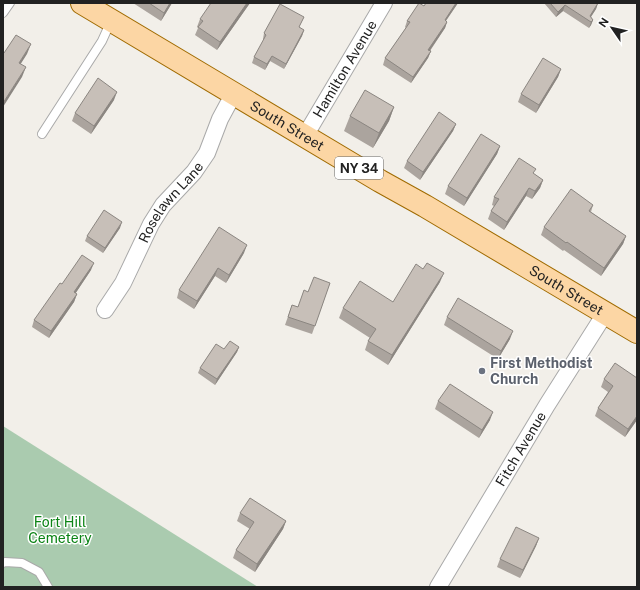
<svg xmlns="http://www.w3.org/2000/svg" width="640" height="590" viewBox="0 0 640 590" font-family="'Public Sans',sans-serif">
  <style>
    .cemetery { fill: #aacbaf }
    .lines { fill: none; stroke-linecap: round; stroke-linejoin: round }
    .service-casing { stroke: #a9a9a9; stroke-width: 10 }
    .minor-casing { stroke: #a9a9a9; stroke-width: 18 }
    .primary-casing { stroke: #a06b00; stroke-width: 24 }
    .service { stroke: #fff; stroke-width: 8 }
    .minor { stroke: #fff; stroke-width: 16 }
    .primary { stroke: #fcd6a4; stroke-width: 22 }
    .wall { fill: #aba49e }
    .shaded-wall { fill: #8b8681 }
    .building { fill: #c7bfb8; stroke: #8b8681 }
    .worship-dot { fill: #6b7280; stroke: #fff; stroke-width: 1.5 }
    .labels { text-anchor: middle; stroke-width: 3; stroke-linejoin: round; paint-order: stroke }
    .shield { fill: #fff; stroke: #646464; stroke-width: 1 }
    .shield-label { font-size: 13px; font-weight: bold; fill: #222 }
    .street-label { font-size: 14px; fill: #222; stroke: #fff }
    .worship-label { font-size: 14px; font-weight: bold; fill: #5b616d; stroke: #fff; text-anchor: start }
    .park-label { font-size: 14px; fill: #0c8416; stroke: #fff }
  </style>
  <rect width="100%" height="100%" fill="#f2efe9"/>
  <!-- cemetery -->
  <path class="cemetery" d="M3 426 258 587H3Z"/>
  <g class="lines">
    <defs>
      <path id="service" d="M3 13 10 3
        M42 134 102 41 111 21
        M3 563 5 562 22 563 39 572 48 587"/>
      <g id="minor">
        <path id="s1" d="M305 136 384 3"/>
        <path id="s2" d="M105 310 123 283 151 224 163 205 194 172 207 153 220 119 234 93"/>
        <path id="s3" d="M438 587 547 405 606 312"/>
      </g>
      <g id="primary">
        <path id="s4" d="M82 3 380 181 425 206 637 332"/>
      </g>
    </defs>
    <!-- service casing -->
    <use href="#service" class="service-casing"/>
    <!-- minor casing -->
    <use href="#minor" class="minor-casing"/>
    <!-- primary casing -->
    <use href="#primary" class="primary-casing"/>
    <!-- service -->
    <use href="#service" class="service"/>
    <!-- minor -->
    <use href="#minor" class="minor"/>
    <!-- primary -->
    <use href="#primary" class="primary"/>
  </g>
  <!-- wall -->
  <path class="wall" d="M133 3H172L161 21Z
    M250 3 217 50 195 35 198 28 197 27 200 19Z
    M426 3H458L446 21 447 22 445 28 430 51H431L428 58 411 83 383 65 385 58 406 28 405 27 407 21 424 6Z
    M544 3H598L596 9 591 17 593 20 591 25 589 28 563 11 556 17Z
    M304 17 299 27 304 30 302 36 284 69 270 61 265 70 252 63 254 57 264 40 263 39 264 33Z
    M561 69 558 77 536 113 518 102 521 94Z
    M114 100 91 134 72 121 75 113Z
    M394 107 389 121 373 148 344 131 350 116Z
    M456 124 453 131 420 180 404 168 407 161Z
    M500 146 497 154 464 206 445 194 448 186Z
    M534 174 543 180 540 188 532 199 526 196 504 230 488 219 491 211 494 206 492 205 494 197Z
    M593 205 591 212 626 236 623 244 601 276 564 250 563 251 541 235 544 227Z
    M120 228 103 253 85 241 87 236Z
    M244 253 226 283 215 276 194 309 177 298 179 290Z
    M91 270 75 294H77L74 302 49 338 32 327 34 320 62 284Z
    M440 282 388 365 365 350 368 341 370 338 339 318 343 308 393 302Z
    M330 283 312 334 285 325 292 305 298 307 308 292Z
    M447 317 510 339 498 359 444 325Z
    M239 347 237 352 215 385 198 373 200 368Z
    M637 378V420L625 437 595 416 598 408 608 392 601 387 604 379Z
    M438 401 490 420 479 438 435 409Z
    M240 513 286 521 283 529 255 572 233 558 236 550 250 529 237 521Z
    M539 538 536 546 520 578 497 567 500 559Z"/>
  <!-- shaded-wall -->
  <path class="shaded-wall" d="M170 3H172L161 21 164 13Z
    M247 3H250L217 50 220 42Z
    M456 3H458L442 26 445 20Z
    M598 3 596 9 588 21 590 16Z
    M565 5 563 11 556 17 558 12Z
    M593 20 591 25 589 28 591 22Z
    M447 22 445 28 426 56 428 50Z
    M304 30 302 36 284 69 286 64Z
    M31 44 27 54 15 73 19 63Z
    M431 51 428 58 411 83 413 77Z
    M272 56 270 61 265 70 267 64Z
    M26 67 22 77 3 107V103Z
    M561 69 558 77 536 113 539 105Z
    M117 92 114 100 91 134 94 126Z
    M394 107 389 121 373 148 379 133Z
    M456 124 453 131 420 180 423 172Z
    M500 146 497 154 464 206 467 198Z
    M543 180 540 188 532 199 535 191Z
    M529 188 526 196 504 230 507 222Z
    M122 222 120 228 103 253 105 248Z
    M626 236 623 244 601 276 604 268Z
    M247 245 244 253 226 283 229 275Z
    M94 263 91 270 71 300 74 292Z
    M218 268 215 276 194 309 197 301Z
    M444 273 440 282 388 365 392 355Z
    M77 294 74 302 49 338 51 331Z
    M513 331 510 339 498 359 501 351Z
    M239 347 237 352 215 385 217 379Z
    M493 412 490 420 479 438 482 430Z
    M637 416V420L625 437 628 429Z
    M286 521 283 529 255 572 257 564Z
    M539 538 536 546 520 578 523 570Z"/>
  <!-- building -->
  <path class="building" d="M149 3H170L164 13Z
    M211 3H247L220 42 198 27 203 21 200 19Z
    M419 3 424 6 426 3H456L445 20 447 22 428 50 431 51 413 77 385 58 410 22 407 21Z
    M550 3H598L590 16 593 20 591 22 565 5 558 12Z
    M280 4 304 17 299 27 304 30 286 64 272 56 267 64 254 57 266 35 264 33Z
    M16 35 31 44 19 63 26 67 3 103V52L4 53Z
    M543 58 561 69 539 105 521 94Z
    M98 78 117 92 94 126 75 113Z
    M365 90 394 107 379 133 350 116Z
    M439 112 456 124 423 172 407 161Z
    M481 134 500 146 467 198 448 186Z
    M519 158 536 169 533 173 543 180 535 191 529 188 507 222 491 211 499 199 494 197Z
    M571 189 593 205 589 211 626 236 604 268 567 242 566 243 544 227Z
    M104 210 122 222 105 248 87 236Z
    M219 227 247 245 229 275 218 268 197 301 179 290Z
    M82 255 94 263 74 292 77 294 51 331 34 320 60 283 62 284Z
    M427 263 444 273 392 355 368 341 376 329 343 308 360 281 393 302 416 264 423 269Z
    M314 277 330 283 315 326 288 317 292 305 298 307 304 290 308 292Z
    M458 298 513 331 501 351 447 317Z
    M230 341 239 347 217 379 200 368 216 344 224 349Z
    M615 363 637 378V416L628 429 598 408 613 386 604 379Z
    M450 384 493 412 482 430 438 401Z
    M250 498 286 521 257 564 236 550 254 522 240 513Z
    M516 527 539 538 523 570 500 559Z"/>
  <!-- markers -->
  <circle class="worship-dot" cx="482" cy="371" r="4"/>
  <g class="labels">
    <!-- shield labels -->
    <rect class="shield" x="335" y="157" width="48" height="22" rx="3"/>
    <g class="shield-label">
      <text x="359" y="173">NY 34</text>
    </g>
    <!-- street labels -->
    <g class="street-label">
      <text dy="5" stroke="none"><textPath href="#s1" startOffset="78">Hamilton Avenue</textPath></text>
      <text dy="5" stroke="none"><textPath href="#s4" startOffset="239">South Street</textPath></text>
      <text dy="5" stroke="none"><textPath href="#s2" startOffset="127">Roselawn Lane</textPath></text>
      <text dy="5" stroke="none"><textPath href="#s4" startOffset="563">South Street</textPath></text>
      <text dy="5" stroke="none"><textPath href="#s3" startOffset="161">Fitch Avenue</textPath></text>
    </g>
    <!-- worship labels -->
    <g class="worship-label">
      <text x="490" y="368">First Methodist<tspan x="490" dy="16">Church</tspan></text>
    </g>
    <!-- park labels -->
    <g class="park-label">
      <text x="60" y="527">Fort Hill<tspan x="60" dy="16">Cemetery</tspan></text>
    </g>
  </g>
  <!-- border -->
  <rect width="640" height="590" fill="none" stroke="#222222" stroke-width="8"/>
  <!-- north arrow -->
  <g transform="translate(612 28) rotate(304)" stroke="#ffffff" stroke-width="3" paint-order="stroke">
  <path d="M0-3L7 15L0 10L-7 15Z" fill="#222222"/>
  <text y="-6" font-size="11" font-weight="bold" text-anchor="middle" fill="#222222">N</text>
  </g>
</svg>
